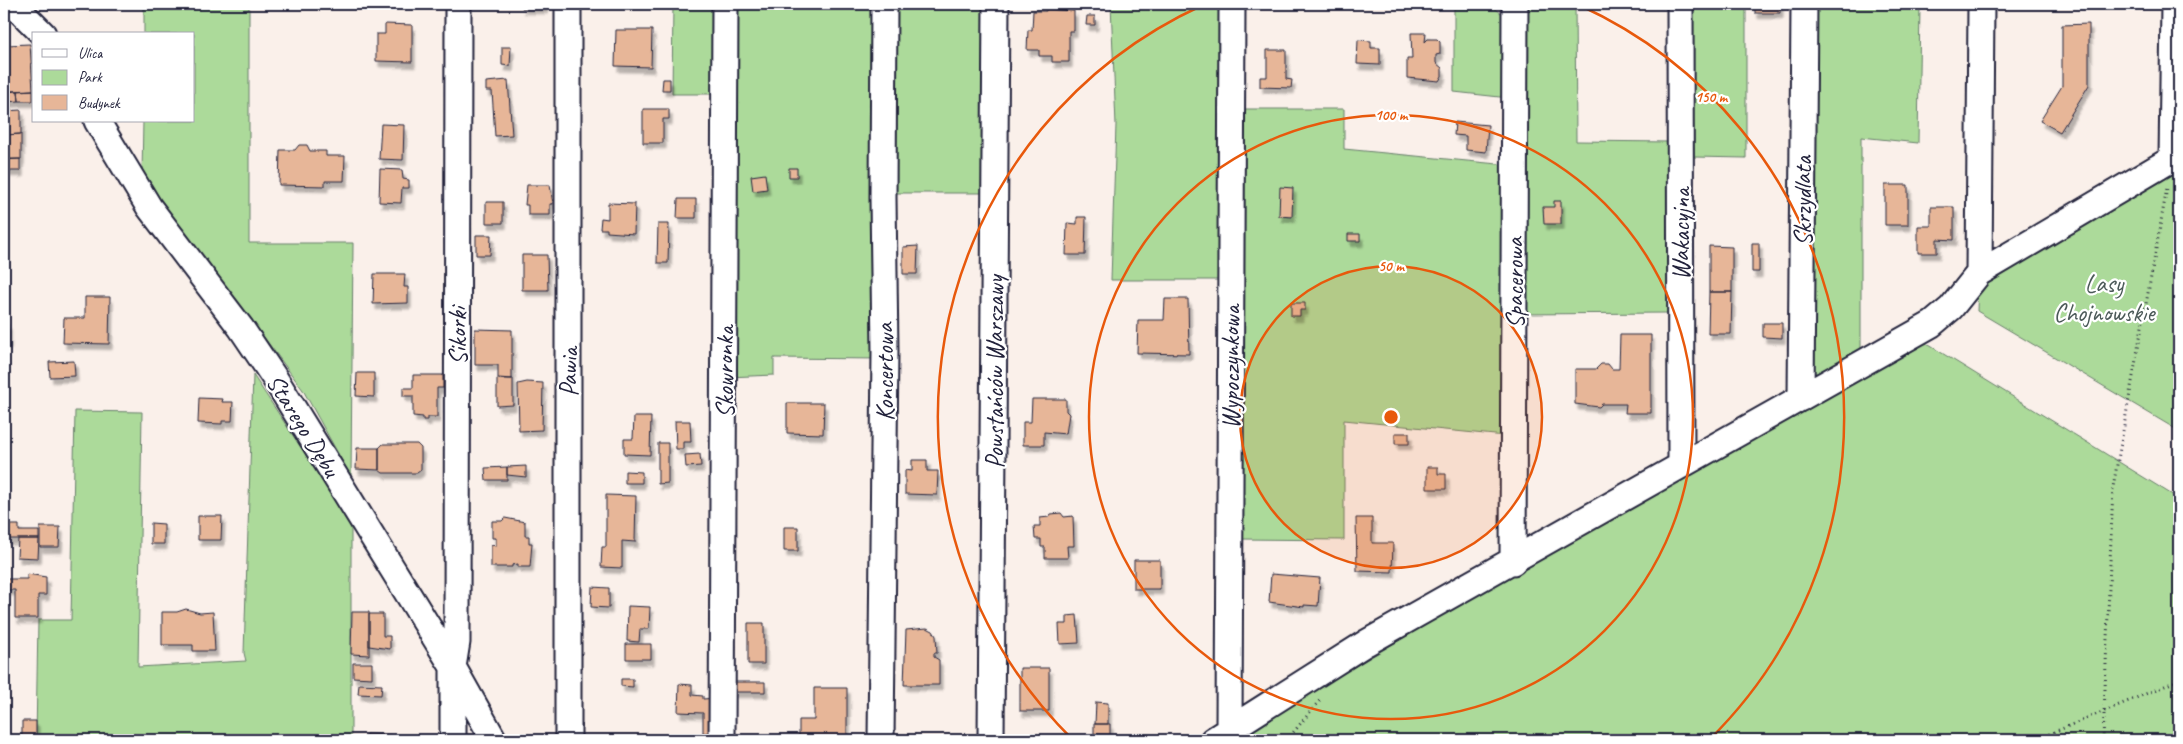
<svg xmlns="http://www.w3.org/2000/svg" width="2183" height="744" viewBox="0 0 2183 744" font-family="Caveat,sans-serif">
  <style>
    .green { fill: #acda9a; stroke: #677e6a }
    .building { fill: #e7b698; stroke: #22223b; filter: url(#shadow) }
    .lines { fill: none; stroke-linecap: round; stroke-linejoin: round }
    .minor-casing { stroke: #22223b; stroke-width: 29 }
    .path { stroke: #22223b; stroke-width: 3; stroke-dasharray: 1 4; stroke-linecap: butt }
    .minor { stroke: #fff; stroke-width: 25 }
    .ring { fill: none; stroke: #e8590c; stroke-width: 2.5 }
    .labels { text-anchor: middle; stroke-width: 4.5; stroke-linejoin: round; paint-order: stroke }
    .street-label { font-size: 25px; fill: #22223b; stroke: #fff }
    .park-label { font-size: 25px; fill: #4b5958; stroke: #fff }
    .centre { fill: #e8590c; stroke: #fff; stroke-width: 2.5 }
    .ring-label { font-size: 15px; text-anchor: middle; font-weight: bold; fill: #e8590c; stroke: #fff; stroke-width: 4.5; stroke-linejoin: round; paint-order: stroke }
  </style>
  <defs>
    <filter id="shadow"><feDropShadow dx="3" dy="5.5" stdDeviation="1" flood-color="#0004"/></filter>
  </defs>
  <rect width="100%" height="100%" fill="#faf0ea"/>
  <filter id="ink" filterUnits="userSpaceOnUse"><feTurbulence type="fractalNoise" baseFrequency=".02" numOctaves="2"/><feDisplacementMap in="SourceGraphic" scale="10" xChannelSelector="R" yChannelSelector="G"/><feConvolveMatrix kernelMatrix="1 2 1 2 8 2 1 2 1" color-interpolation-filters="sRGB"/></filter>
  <g filter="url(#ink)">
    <!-- green -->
    <path class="green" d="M144 4H249V243H353L351 477 303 390 249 317 155 199 142 173 143 121H194V34H144Z
      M673 4H716L721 94H672Z
      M733 4H881L879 359 774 358V375L728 377Z
      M890 4H991V193H891Z
      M1111 4H1222L1224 280H1111L1116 125Z
      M1454 4H1489L1509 19V98L1454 92Z
      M1521 4H1575L1576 141 1670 142 1668 313 1520 314Z
      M1690 4H1746V158L1694 157Z
      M1809 4H1920L1918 143 1861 137V352L1806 384Z
      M1241 109H1344V149L1508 165 1505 436 1344 420V540L1241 539Z
      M2179 165V431L1977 311 1978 283Z
      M1924 342 2179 499V740H1230L1517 571Z
      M253 375 351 523V740H36L38 620H71L75 411 142 412 138 667 246 661 244 653Z
      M1110 736V740H999V739Z"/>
    <!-- building -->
    <path class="building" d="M522 4H545V8H522Z
      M1755 4H1780V13H1755Z
      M1046 9 1074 11V31H1069V62H1052V56H1039V50H1027L1028 30H1032L1033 11H1046Z
      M1087 16H1095V25H1086Z
      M385 24 412 25V62L376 61V34H385Z
      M2089 24V85L2060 132 2040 121 2062 86V25Z
      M616 30H652L651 67 615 66Z
      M1411 33H1426L1425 42 1428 39H1437L1440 42V54L1436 55V63L1442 68V76L1439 81 1407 78V59H1412Z
      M1358 40 1371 41V48H1380V65L1357 64Z
      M30 44 33 90 8 91 6 45Z
      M502 47H511L510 66 502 65Z
      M1267 50H1286V79L1292 80 1291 88 1260 87V77H1267Z
      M663 79H670V90H662Z
      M508 80 512 135 495 136 492 91H486V82Z
      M33 90V101H19L18 91Z
      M18 91 19 101 4 102V92Z
      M643 109H669V119H663V143H643Z
      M21 110V134L4 135V111Z
      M1455 122 1488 125 1486 152 1466 150V136L1454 135Z
      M381 124 404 125 403 160 379 159Z
      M21 134V159H4V135Z
      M299 145H307L310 151H326V156H345L344 181H325V186L279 185 280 150H295Z
      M20 159V171H4V160Z
      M789 168H797V177H789Z
      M380 169 402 170 403 179 409 180V188H402L401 203 379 202Z
      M765 174 767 189 753 191 751 176Z
      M527 185H550L553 204H550V215H528V205H525Z
      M1885 185H1908V225H1885Z
      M1280 187 1293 188 1292 217 1279 216Z
      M678 199H696V218H677Z
      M1554 201H1561V224H1544L1543 207H1554Z
      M486 202H503V223H486Z
      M608 203 635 204 634 234 607 232V229H600L601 218 608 219Z
      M1931 207H1954V240L1937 239V253H1918V226H1931Z
      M1077 217H1086L1085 255H1066L1067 223 1077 224Z
      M658 224H669L668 263H657Z
      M1348 234H1360V241H1348Z
      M476 235H491L490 255H476Z
      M1752 243H1759V272H1752Z
      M918 246 917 274H903V247Z
      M1709 246 1732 247V292H1709Z
      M522 255H547L548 290H522Z
      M374 274H405L404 287H408V303L373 304Z
      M1709 292H1732L1731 334H1708Z
      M85 297H110L109 344 63 343 64 318H85Z
      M1165 299H1188L1189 354 1137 353 1138 320H1164Z
      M1291 303H1305V310H1300V316H1291Z
      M1763 323H1782V338L1763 337Z
      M4 324H8V343H4Z
      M475 329 512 330V379L498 378V365H475Z
      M1620 335H1651V413H1625L1626 404H1602L1599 407 1575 404V369H1596L1601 364H1608L1612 369H1619Z
      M74 361 75 376 50 377 49 362Z
      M357 373H374V397L356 396Z
      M413 375H443V388H437V417H428V420H423V417L413 416V396H403V388H413Z
      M497 379H513V405L497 406Z
      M527 382 543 383 542 430 519 431 518 384Z
      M199 398 223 399 222 402H233L232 421H222V424L198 423Z
      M1032 399H1066V411L1069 414 1066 434 1044 432V445H1023V422H1031Z
      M787 403H824L823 434 787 433Z
      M634 417H651L650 455 624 454V439H633Z
      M675 421H690L691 442H683V449H676Z
      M1395 433H1409V444H1395Z
      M658 443H668V483L658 484Z
      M383 444H417L421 448V470L417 473H383L379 470V448Z
      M357 448H379V470L356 469Z
      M700 454 701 466 686 467 685 455Z
      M912 460H927V471H938L937 495 905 494V470L912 471Z
      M526 466V477L507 475V467Z
      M507 467V480H486L485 468Z
      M1427 467H1438V474H1446V489H1427Z
      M625 471 642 472V483H625Z
      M606 495 636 496 635 542 622 541V568L601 567 602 547H606Z
      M1061 513 1064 517 1073 516 1074 546H1067L1068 558H1045V547H1041V539H1035L1034 526H1040V518L1049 517 1051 514Z
      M198 516H222L221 540H198Z
      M505 518 525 522V536H529V543H532L530 567H518V564L512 565V567H491V545L496 546V538H492V521H502Z
      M1356 518H1372V543H1393L1392 572 1357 571Z
      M151 523 164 524V544H151Z
      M4 525H19V531H39V539H4Z
      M40 527H60L59 547H40Z
      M784 527H798V551H784Z
      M18 539H39L38 558 17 557Z
      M1134 560H1160V589H1134Z
      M27 574 46 577V595H38V618H15V590H6V579H27Z
      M1271 574 1320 578 1318 606 1304 605V607L1269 602Z
      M592 587 609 588V608L591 607Z
      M628 606 650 607 649 629H640L639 642 627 641Z
      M186 609 200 613 213 612 215 651H193V645H162V612H177Z
      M352 612H369V655L351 654Z
      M369 614H383V636H390V649L369 646Z
      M1077 615 1079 643 1060 644 1059 624H1067V616Z
      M748 623H764V664H748Z
      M927 628 933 631 936 636 937 653H934V657L939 660V685H904L906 630Z
      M626 644H651V659H626Z
      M353 663H372V678L353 677Z
      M1020 668H1049V711H1020Z
      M621 679H633V687L621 686Z
      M732 682H765V692H732Z
      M359 684 382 685 381 695 358 694Z
      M679 684 692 685V695L703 696V699L716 698V733H703V713L678 712Z
      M814 688H847V740L799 737V720H814Z
      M1096 702 1108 703V724H1095Z
      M22 721H36V740H19V735H22Z
      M1094 724H1110V735L1094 734Z
      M366 734 391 735V740H366Z"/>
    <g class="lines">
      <defs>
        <path id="minor" d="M13 4 43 34
          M1680 4 1681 465
          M97 121 149 207 241 328 274 377 453 667 494 740
          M1979 273 1981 4
          M1801 398 1804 4
          M1513 562 1515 4
          M1229 731 1232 4
          M453 740V667L457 642 458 4
          M568 740V4
          M722 740 725 4
          M881 740 885 351 883 198 884 4
          M991 740 996 4
          M1213 740 1366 643 1932 324 1951 308 1979 273 2172 159 2174 4"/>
      </defs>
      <!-- minor casing -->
      <use href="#minor" class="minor-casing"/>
      <!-- path -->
      <path class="path" d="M1287 740 1320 700
        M2035 740 2179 680
        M2103 740 2113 487 2167 188"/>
      <!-- minor -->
      <use href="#minor" class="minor"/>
    </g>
  </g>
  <!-- distance rings -->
  <circle cx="1391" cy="417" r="151" fill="#e8590c" fill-opacity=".12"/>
  <g class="ring">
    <circle cx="1391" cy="417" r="151"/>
    <circle cx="1391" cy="417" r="302"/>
    <path d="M1073 740A453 453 0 0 1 1203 5M1579 5A453 453 0 0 1 1709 740"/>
  </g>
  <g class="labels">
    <!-- street labels -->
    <g class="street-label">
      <text transform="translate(1802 201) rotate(-90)" y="9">Skrzydlata</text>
      <text transform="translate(1680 234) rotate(-90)" y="9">Wakacyjna</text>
      <text transform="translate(1514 283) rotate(-90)" y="9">Spacerowa</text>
      <text transform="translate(457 336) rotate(-90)" y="9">Sikorki</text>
      <text transform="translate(1230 367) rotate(-90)" y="9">Wypoczynkowa</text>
      <text transform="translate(568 372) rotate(-90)" y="9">Pawia</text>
      <text transform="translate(724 372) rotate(-90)" y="9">Skowronka</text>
      <text transform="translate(884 372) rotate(-90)" y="9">Koncertowa</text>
      <text transform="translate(994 372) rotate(-90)" y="9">Powstańców Warszawy</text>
      <text transform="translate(304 425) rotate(58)" y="9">Starego Dębu</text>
    </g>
    <!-- park labels -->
    <g class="park-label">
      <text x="2104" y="292">Lasy<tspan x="2104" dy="29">Chojnowskie</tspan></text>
    </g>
  </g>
  <circle cx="1391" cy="417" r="8" class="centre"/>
  <g class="ring-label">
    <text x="1711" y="102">150 m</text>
    <text x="1391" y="120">100 m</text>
    <text x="1391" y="271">50 m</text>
  </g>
  <!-- margin -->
  <rect width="2183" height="744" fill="none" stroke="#fff" stroke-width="20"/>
  <rect x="10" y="10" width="2163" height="724" fill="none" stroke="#22223b" stroke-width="2" filter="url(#ink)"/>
  <!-- legend -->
  <rect x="32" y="32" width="162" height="90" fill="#ffffff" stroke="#a7a7b1"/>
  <rect x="42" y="49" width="25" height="8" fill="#ffffff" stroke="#a7a7b1"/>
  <text x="78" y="58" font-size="15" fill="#22223b">Ulica</text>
  <rect x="42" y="70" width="25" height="15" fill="#acda9a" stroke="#a7a7b1"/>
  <text x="78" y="82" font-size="15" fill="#22223b">Park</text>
  <rect x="42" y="95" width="25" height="15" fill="#e7b698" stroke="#a7a7b1"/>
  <text x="78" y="108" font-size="15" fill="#22223b">Budynek</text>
</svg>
